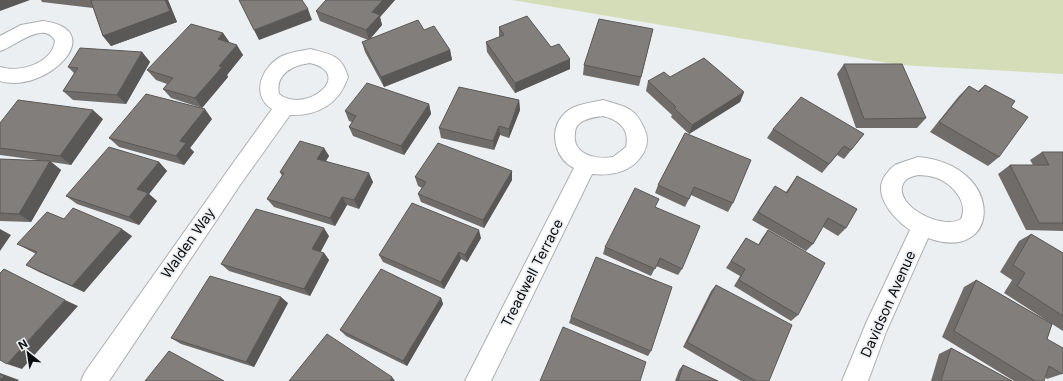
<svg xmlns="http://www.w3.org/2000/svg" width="1063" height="381" viewBox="0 0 1063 381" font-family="Inter,sans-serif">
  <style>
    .green { fill: #d4ddb8 }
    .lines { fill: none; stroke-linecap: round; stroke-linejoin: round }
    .street-casing { stroke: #acafb2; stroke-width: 2 }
    .street { fill: #fff; fill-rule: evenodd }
    .wall { fill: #6f6c6a }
    .shaded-wall { fill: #5a5856 }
    .building { fill: #817e7b; stroke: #5a5856 }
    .labels { text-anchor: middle; stroke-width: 3.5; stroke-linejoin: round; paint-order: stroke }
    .street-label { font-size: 14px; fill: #0b0c0d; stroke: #eceff2 }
  </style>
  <rect width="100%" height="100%" fill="#eceff2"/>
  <!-- green -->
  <path class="green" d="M512 0H1063V74L900 65Z"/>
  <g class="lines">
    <defs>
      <path id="street" d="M43 21C111 30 46 95 0 81V67C19 73 52 64 55 41 44 19 13 48 0 51V36L21 25Z
        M310 49C330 54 342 55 348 77 339 104 318 116 290 115L240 185 109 381H81L85 372 226 173 272 109C250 95 262 66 282 56 291 52 301 51 310 49ZM310 63C356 74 305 115 279 94 275 74 293 65 310 63Z
        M603 100C612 103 624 105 632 111 638 115 641 122 644 128 648 136 648 144 644 152 633 172 613 176 592 174L491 381H465L574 168C554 158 548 129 565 113 575 104 590 103 603 100ZM603 116C619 120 630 129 626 147L613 157C597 160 572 155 575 134 575 130 576 126 580 123 587 118 595 117 603 116Z
        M918 157C1007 165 1001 265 928 238L886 332 868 381H842L867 321 910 230C893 218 869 192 888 172 890 169 892 167 895 165 902 162 910 160 918 157ZM918 175C924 175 931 176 937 178 952 184 969 202 961 219 942 231 893 205 903 184 905 178 913 176 918 175Z"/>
    </defs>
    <!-- street casing -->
    <use href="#street" class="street-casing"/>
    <!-- street -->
    <use href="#street" class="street"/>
  </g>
  <!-- wall -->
  <path class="wall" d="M41 0H168L177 22 111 46 103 36 93 8 42 2Z
    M326 0H395L380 17 382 25 371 38 424 30 450 50 452 60 384 87 365 52 362 42 368 40 320 21 316 11Z
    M499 27 551 47 570 59V69L515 93 487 52 486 42 499 37Z
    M653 29 639 86 583 75 584 65Z
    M223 33 229 42 243 55 227 75 228 77 202 108 171 98 163 89 167 84 156 80 147 70Z
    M142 52 150 62 126 104 73 100 63 91 74 73 68 67Z
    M844 64 926 118 917 128H856L837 74Z
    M670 77 744 92 740 102 689 134 671 117 672 115 646 91 648 81Z
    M985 85 1011 107 999 157 988 166 930 132 959 96 969 86 978 91Z
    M519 100 520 110 509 138 500 135 494 150 441 138 439 128Z
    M429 104 431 114 404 155 353 136 349 127 352 122 349 121 345 111Z
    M103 119 71 165 51 162 61 170 31 222 0 221V159L45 161 0 155V123Z
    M212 119 190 148 194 152 184 165 119 147 109 138Z
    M773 129 864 134 844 159 837 155 822 173 767 138Z
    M685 133 733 203 728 212 691 195 685 207 655 193 658 185Z
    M324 148 329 156 326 161 373 182 359 209 347 205 335 226 274 207 267 199 282 176 280 172Z
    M1042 152H1063V231L1026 230 998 174 1010 165H1033L1030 160Z
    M159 162 167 171 149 194 157 201 139 225 77 204 66 196Z
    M512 171V180L484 228 421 202 418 194 422 188 418 186 415 177Z
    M797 176 846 228 838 236 823 227 813 244 806 251 752 220 769 194 786 192Z
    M656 207 682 269 678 275 656 266 651 276 603 254 605 247Z
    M768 230 798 315 791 321 734 286 740 276 726 268 746 238 758 245 762 238Z
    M1031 234 1063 253V331L1052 324 1047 339 1062 374 1047 379 1045 377 1044 381H1014L942 337 964 287 976 280 1052 324 1004 293 1012 280 1000 272 1019 241Z
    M132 236 84 292 39 272 26 265 36 254 17 244Z
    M329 236 320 252 324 253 329 260 310 296 229 271 221 264Z
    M481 238 467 262 461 259 444 289 383 262 379 255Z
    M716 285 769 381H741L683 347 711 291Z
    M441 298 443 304 407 366 346 336 340 330Z
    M288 303 254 367 181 344 171 338Z
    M571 317 651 351 648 356 569 323Z
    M951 348 1012 381H931L939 354Z
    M683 365 718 381H675L679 370Z"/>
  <!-- shaded-wall -->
  <path class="shaded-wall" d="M0 0H30L0 11Z
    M165 0H168L177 22 111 46 103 36Z
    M383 0H395L380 17 382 25 369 40 366 30 372 12Z
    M308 9 312 20 259 40 254 30Z
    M223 33 230 43 218 39Z
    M237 45 243 55 227 75 228 77 202 108 195 98 219 66Z
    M450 50 452 60 384 87 381 77Z
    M142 52 150 62 126 104 117 95Z
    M570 59V69L515 93V83Z
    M744 92 740 102 689 134 692 125Z
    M519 100 520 110 509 138V129Z
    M429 104 431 114 404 155 401 146Z
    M205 109 212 119 190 148 194 152 184 165 176 156 180 141Z
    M93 110 103 119 71 165 60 156Z
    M499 126 500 135 494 150 493 141Z
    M324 148 329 156 322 167 317 159Z
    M50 161 61 170 31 222 19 214Z
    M159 162 167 171 149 194 157 201 139 225 129 217 137 189Z
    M512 171V180L484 228 483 220Z
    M369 173 373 182 359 209 354 200Z
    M342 197 347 205 335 226 330 218Z
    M324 228 329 236 318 257 312 249Z
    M0 229 11 235 0 251Z
    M122 229 132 236 84 292 72 286Z
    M479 230 481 238 467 262 465 255Z
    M459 252 461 259 444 289 441 282Z
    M324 253 329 260 310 296 304 289Z
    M281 297 288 303 254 367 246 362Z
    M441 298 443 304 407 366 403 361Z
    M65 300 78 306 22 369 7 364Z
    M0 373 19 380 18 381H0Z
    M392 377 395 381H390Z"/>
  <!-- building -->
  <path class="building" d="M93 0H165L170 11 103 36 91 1Z
    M239 0H302L308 9 254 30Z
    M326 0H383L372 12 380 15 366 30 316 11Z
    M527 16 551 47 559 44 570 59 515 83 486 42 504 35 499 27Z
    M599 19 653 29 641 77 584 65Z
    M418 20 424 30 434 26 450 50 381 77 362 42Z
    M191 24 223 33 218 39 237 45 219 66 222 67 195 98 163 89 173 78 147 70Z
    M80 48 142 52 117 95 63 91 78 68 68 67Z
    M704 58 744 92 692 125 674 108 676 107 648 81 664 72 670 77Z
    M844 64H902L926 118 864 119Z
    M367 83 429 104 401 146 349 127 356 116 345 111Z
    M985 85 1015 101 1011 107 1028 117 999 157 939 122 969 86 979 92Z
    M459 87 519 100 509 129 499 126 493 141 439 128Z
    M146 94 205 109 180 141 186 143 176 156 109 138Z
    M801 97 864 134 851 150 844 146 829 164 773 129Z
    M18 100 93 110 60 156 0 148V123Z
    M685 133 751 160 733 203 694 187 689 199 658 185Z
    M300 141 324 148 317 159 369 173 354 200 342 197 330 218 267 199 284 173 280 172Z
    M438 143 512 171 483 220 418 194 426 182 415 177Z
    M109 147 159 162 137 189 148 193 129 217 66 196Z
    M1042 152H1063V223H1039L1010 165H1049Z
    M0 159 50 161 19 214 0 213Z
    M797 176 857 209 846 228 828 218 813 244 758 212 775 186 787 193Z
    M635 188 659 199 655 207 700 226 682 269 660 258 655 269 605 247Z
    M412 203 479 230 465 255 459 252 441 282 379 255Z
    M73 208 122 229 72 286 26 265 37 252 17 244 47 212 64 219Z
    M256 209 324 228 312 249 324 253 304 289 221 264Z
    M768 230 825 263 798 315 739 280 745 269 731 261 746 238 759 245Z
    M1031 234 1063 253V316L1017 286 1025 273 1013 265Z
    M596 257 672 287 651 351 571 317Z
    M4 269 65 300 7 364 0 360V273Z
    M381 269 441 298 403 361 340 330Z
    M210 276 281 297 246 362 171 338Z
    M976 280 1052 324 1047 339 1063 348V372L1062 374 1049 366 1044 381H1035L954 331Z
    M716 285 792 325 769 381H756L687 342Z
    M563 327 646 362 640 381H540Z
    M327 334 392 377 390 381H289Z
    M951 348 1012 381H941Z
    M169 351 224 381H145Z
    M683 365 718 381H678Z
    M0 374 4 376 0 380Z"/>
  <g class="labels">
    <!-- street labels -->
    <g class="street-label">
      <text transform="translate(188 243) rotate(-55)" y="5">Walden Way</text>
      <text transform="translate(532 273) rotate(-63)" y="5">Treadwell Terrace</text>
      <text transform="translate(888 304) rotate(-66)" y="5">Davidson Avenue</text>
    </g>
  </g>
  <!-- north arrow -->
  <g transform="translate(28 353) rotate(330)" stroke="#eceff2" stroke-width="3" paint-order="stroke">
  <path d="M0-3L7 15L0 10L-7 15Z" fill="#0b0c0d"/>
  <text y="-6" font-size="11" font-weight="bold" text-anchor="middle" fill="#0b0c0d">N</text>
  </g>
</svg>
